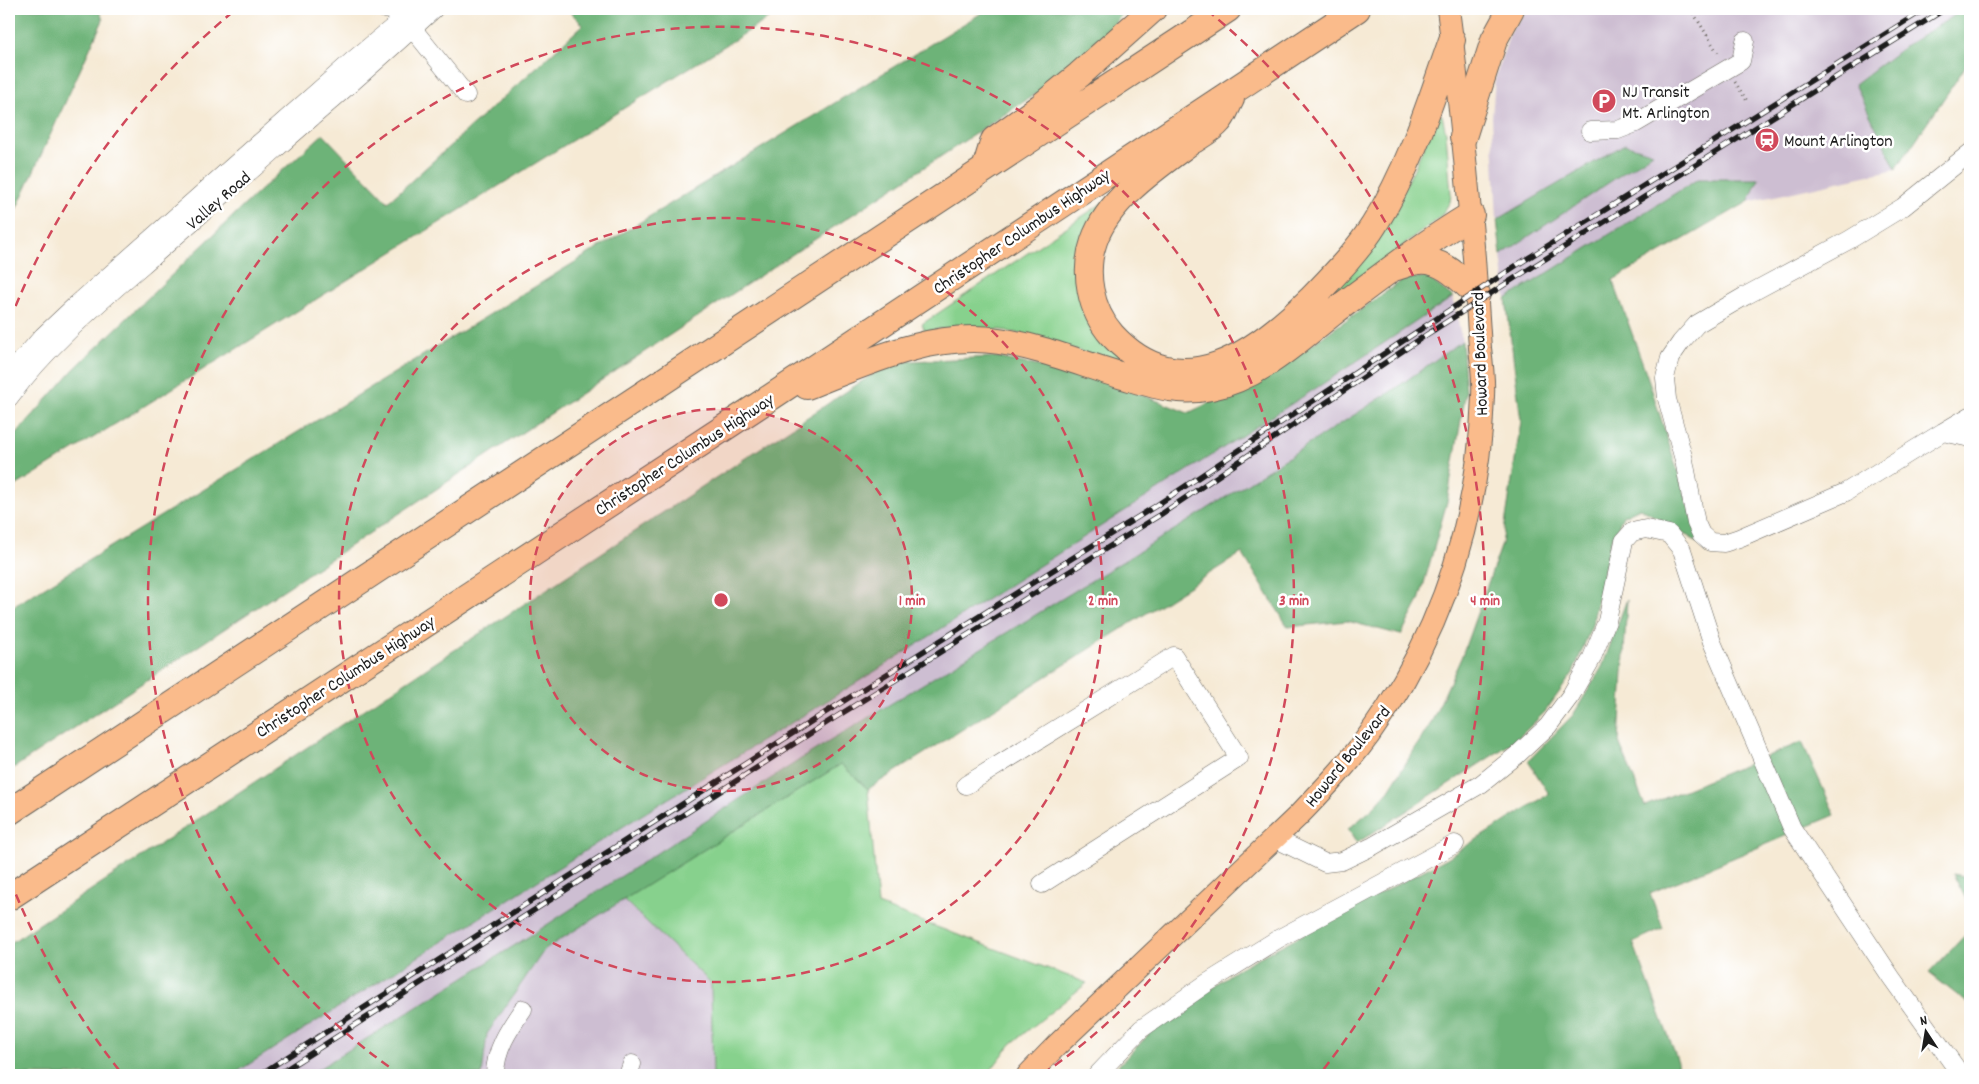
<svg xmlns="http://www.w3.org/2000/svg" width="1979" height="1084" viewBox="0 0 1979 1084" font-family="Dekko,sans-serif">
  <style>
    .industrial { fill: #cdbed2 }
    .green { fill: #87d18d; stroke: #527654 }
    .forest { fill: #6db378; stroke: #44684a }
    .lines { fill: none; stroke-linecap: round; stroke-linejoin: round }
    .minor-casing { stroke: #68645d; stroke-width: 19 }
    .major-casing { stroke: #68645d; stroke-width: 24 }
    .highway-casing { stroke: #68645d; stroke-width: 28 }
    .path { stroke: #68645d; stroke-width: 3; stroke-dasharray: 1 4; stroke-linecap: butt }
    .minor { stroke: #fff; stroke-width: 18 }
    .major { stroke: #fabb8b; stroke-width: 22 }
    .highway { stroke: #fabb8b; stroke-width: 26 }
    .rail-casing { stroke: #1c1c1c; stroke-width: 5.5 }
    .rail { stroke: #fff; stroke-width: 4; stroke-dasharray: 11; stroke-linecap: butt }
    .ring { fill: none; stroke: #d1495b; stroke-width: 2.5; stroke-dasharray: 9 6 }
    .labels { text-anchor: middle; stroke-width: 5; stroke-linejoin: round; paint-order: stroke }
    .poi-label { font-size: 18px; fill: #1c1c1c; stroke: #fff; text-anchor: start }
    .street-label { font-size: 18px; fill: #1c1c1c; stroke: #fff }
    .centre { fill: #d1495b; stroke: #fff; stroke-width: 2.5 }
    .ring-label { font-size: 15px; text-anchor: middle; font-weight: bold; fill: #d1495b; stroke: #fff; stroke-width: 5; stroke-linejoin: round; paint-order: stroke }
  </style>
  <rect width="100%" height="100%" fill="#fff"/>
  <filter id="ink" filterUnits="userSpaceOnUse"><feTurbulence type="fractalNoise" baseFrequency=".02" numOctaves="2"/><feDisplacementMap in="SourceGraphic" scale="10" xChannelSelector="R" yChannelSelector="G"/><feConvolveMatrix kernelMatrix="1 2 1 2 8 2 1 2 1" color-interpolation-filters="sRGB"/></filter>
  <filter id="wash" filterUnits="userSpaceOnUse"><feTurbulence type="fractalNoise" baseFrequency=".0096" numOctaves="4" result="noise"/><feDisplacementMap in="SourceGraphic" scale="20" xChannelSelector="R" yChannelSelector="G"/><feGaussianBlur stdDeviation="1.12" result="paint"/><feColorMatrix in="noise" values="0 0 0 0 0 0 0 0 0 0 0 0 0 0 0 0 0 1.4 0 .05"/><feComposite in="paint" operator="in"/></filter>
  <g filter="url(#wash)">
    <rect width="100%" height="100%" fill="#f6ead5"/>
    <!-- industrial -->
    <path class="industrial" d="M1528 9H1965L1905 46 1855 84 1896 169 1748 202 1759 180 1698 179 1506 299 1501 255 1652 153 1625 144 1497 220 1492 117 1495 79 1511 30Z
      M1453 297 1462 341 1390 392 1187 522 804 757 539 930 309 1075H232L632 821 877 670 1324 383Z
      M623 899 711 983 713 1075H482L487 1034 545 949Z"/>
    <!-- green -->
    <path class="green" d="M1442 115 1446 133 1451 194 1450 202 1441 216 1269 351 1234 371 1220 376 1191 380 1161 377 1042 339 1002 330 940 329 925 331 922 324 1123 189C1103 209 1084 230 1081 259 1071 334 1148 393 1219 374 1242 368 1262 353 1280 339 1332 299 1374 246 1404 188 1417 165 1426 140 1436 116Z
      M841 764 868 789 878 905 1087 983 1011 1044 987 1075H713L711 983 623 899Z"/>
    <!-- forest -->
    <path class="forest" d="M9 9H99L103 20 9 225Z
      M567 9H784L9 490V442L74 369 256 194 323 134 388 202 583 25Z
      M988 9H1126L1084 62 9 771V609Z
      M1965 9H1970V60L1896 169 1855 84 1905 46Z
      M1625 144 1653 153 1501 255 1497 220Z
      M1698 179H1759L1748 202 1613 280 1649 381 1701 544 1640 508 1623 516 1610 544 1592 625 1573 673 1545 712 1515 741 1357 843 1348 829 1370 811 1389 790 1431 723 1461 658 1502 544 1521 421 1506 299Z
      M1427 277 1453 297 1324 383 877 670 632 821 232 1075H9V944L891 362 994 357 1102 379 1188 413 1270 374 1404 279Z
      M1462 341 1466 391 1447 502 1419 601 1401 635 1347 621 1288 627 1242 553 868 789 841 764 545 949 487 1034 482 1075H309L539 930 804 757 1187 522 1390 392Z
      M1627 599 1619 742 1645 806 1802 742 1835 815 1650 893 1663 928 1633 942 1678 1062 1679 1075H1109L1159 1024 1239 968 1447 858 1549 794 1528 761 1573 715 1602 667Z
      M1953 874 1970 877V907Z
      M1970 930V1005L1929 973Z"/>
  </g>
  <g filter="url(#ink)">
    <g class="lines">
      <defs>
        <path id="minor" d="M385 9 395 11 404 18 466 95
          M1590 131 1618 130 1636 123 1741 61 1745 41
          M1970 153 1903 207 1849 240 1745 296 1697 324 1681 342 1670 358 1665 378 1667 399 1684 460 1696 523 1701 534 1710 542 1724 543 1739 538 1846 492 1943 432 1970 438
          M9 375 43 336 77 304 352 61 415 9
          M9 398C53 338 112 292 168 243 256 165 347 89 434 9
          M1943 432 1970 416
          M966 785 1174 656 1239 758 1042 884
          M1274 838 1325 863 1342 861 1373 846 1481 784 1517 755 1548 726 1571 695 1591 660 1607 621 1624 541 1632 532 1646 529 1669 534 1682 550 1712 642 1792 828 1891 977 1961 1075
          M495 1075C495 1050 509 1029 523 1009
          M628 1075 632 1064
          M1097 1075 1141 1029 1207 983 1278 939 1455 844"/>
        <path id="major" d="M1028 1075 1057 1045 1298 816C1323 790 1348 764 1369 735 1442 633 1479 520 1483 396 1484 380 1482 364 1480 348 1478 318 1476 288 1474 258 1467 175 1459 92 1448 9"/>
        <path id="highway" d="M1231 99C1227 106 1224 116 1219 121 1212 130 1198 137 1189 143 1155 168 1108 200 1094 241 1083 272 1090 310 1112 335 1181 410 1256 353 1312 298 1334 275 1357 252 1374 225 1410 168 1430 103 1452 40
          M1463 137 1494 40 1511 9
          M985 169 994 140 1040 107 1079 75 1153 9
          M1397 267C1404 265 1413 261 1420 261 1443 259 1461 280 1477 294
          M807 386C868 362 933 331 999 341 1041 347 1082 364 1123 376 1154 385 1178 394 1211 387 1259 378 1298 340 1335 311 1379 278 1423 244 1471 215
          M9 812 1228 9
          M9 897 759 405 1357 9"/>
      </defs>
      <!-- minor casing -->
      <use href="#minor" class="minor-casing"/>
      <!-- major casing -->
      <use href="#major" class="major-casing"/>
      <!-- highway casing -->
      <use href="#highway" class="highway-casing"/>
      <!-- path -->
      <path class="path" d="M1691 9 1719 55
        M1735 82 1747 101"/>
      <!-- minor -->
      <use href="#minor" class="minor"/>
      <!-- major -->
      <use href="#major" class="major"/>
      <!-- highway -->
      <use href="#highway" class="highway"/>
      <defs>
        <path id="rail" d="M259 1075 823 714 1154 507 1517 265 1925 9
          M277 1075 828 722 1160 515 1426 335 1518 276 1945 9"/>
      </defs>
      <!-- rail casing -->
      <use href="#rail" class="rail-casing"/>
      <!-- rail -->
      <use href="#rail" class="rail"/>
    </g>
  </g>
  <!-- distance rings -->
  <circle cx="721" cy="600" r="191" fill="#d1495b" fill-opacity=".12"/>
  <g class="ring">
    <circle cx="721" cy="600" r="191"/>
    <circle cx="721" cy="600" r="382"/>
    <path d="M401 1075A573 573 0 1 1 1041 1075"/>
    <path d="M119 1070A764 764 0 0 1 10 880M10 320A764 764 0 0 1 235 10M1207 10A764 764 0 0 1 1323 1070"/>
  </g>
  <!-- icons -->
  <defs>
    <symbol id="parking-disc" viewBox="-11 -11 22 22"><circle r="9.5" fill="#d1495b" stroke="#fff"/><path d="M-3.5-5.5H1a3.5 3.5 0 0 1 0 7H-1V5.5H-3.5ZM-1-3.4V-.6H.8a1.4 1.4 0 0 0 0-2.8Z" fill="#fff"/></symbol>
    <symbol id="station-disc" viewBox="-11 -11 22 22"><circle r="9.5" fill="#d1495b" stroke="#fff"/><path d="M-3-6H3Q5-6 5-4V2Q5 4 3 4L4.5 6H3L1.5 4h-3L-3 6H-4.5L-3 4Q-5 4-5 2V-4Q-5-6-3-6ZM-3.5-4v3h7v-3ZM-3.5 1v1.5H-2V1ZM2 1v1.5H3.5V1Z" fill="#fff"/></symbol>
  </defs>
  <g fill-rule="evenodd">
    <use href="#parking-disc" x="1590" y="87" width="28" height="28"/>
    <use href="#station-disc" x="1753" y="126" width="28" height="28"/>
  </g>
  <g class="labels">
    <!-- poi labels -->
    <g class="poi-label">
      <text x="1622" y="97">NJ Transit<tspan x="1622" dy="21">Mt. Arlington</tspan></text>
      <text x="1784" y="146">Mount Arlington</text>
    </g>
    <!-- street labels -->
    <g class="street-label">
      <text transform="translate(218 200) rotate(-41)" y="6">Valley Road</text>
      <text transform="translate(1021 231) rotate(-34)" y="6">Christopher Columbus Highway</text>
      <text transform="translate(1479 354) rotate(-92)" y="6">Howard Boulevard</text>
      <text transform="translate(684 454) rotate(-33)" y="6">Christopher Columbus Highway</text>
      <text transform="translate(345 676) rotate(-33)" y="6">Christopher Columbus Highway</text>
      <text transform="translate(1347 756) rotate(-51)" y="6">Howard Boulevard</text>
    </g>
  </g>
  <circle cx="721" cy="600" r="8" class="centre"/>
  <g class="ring-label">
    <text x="912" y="605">1 min</text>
    <text x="1103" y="605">2 min</text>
    <text x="1294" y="605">3 min</text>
    <text x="1485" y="605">4 min</text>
  </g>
  <!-- margin -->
  <rect width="1979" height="1084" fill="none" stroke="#fff" stroke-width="30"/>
  <!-- north arrow -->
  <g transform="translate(1926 1032) rotate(348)" stroke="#ffffff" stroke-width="4" paint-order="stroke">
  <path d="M0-4L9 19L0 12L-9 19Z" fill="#1c1c1c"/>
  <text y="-8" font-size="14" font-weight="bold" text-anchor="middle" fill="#1c1c1c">N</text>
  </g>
</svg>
